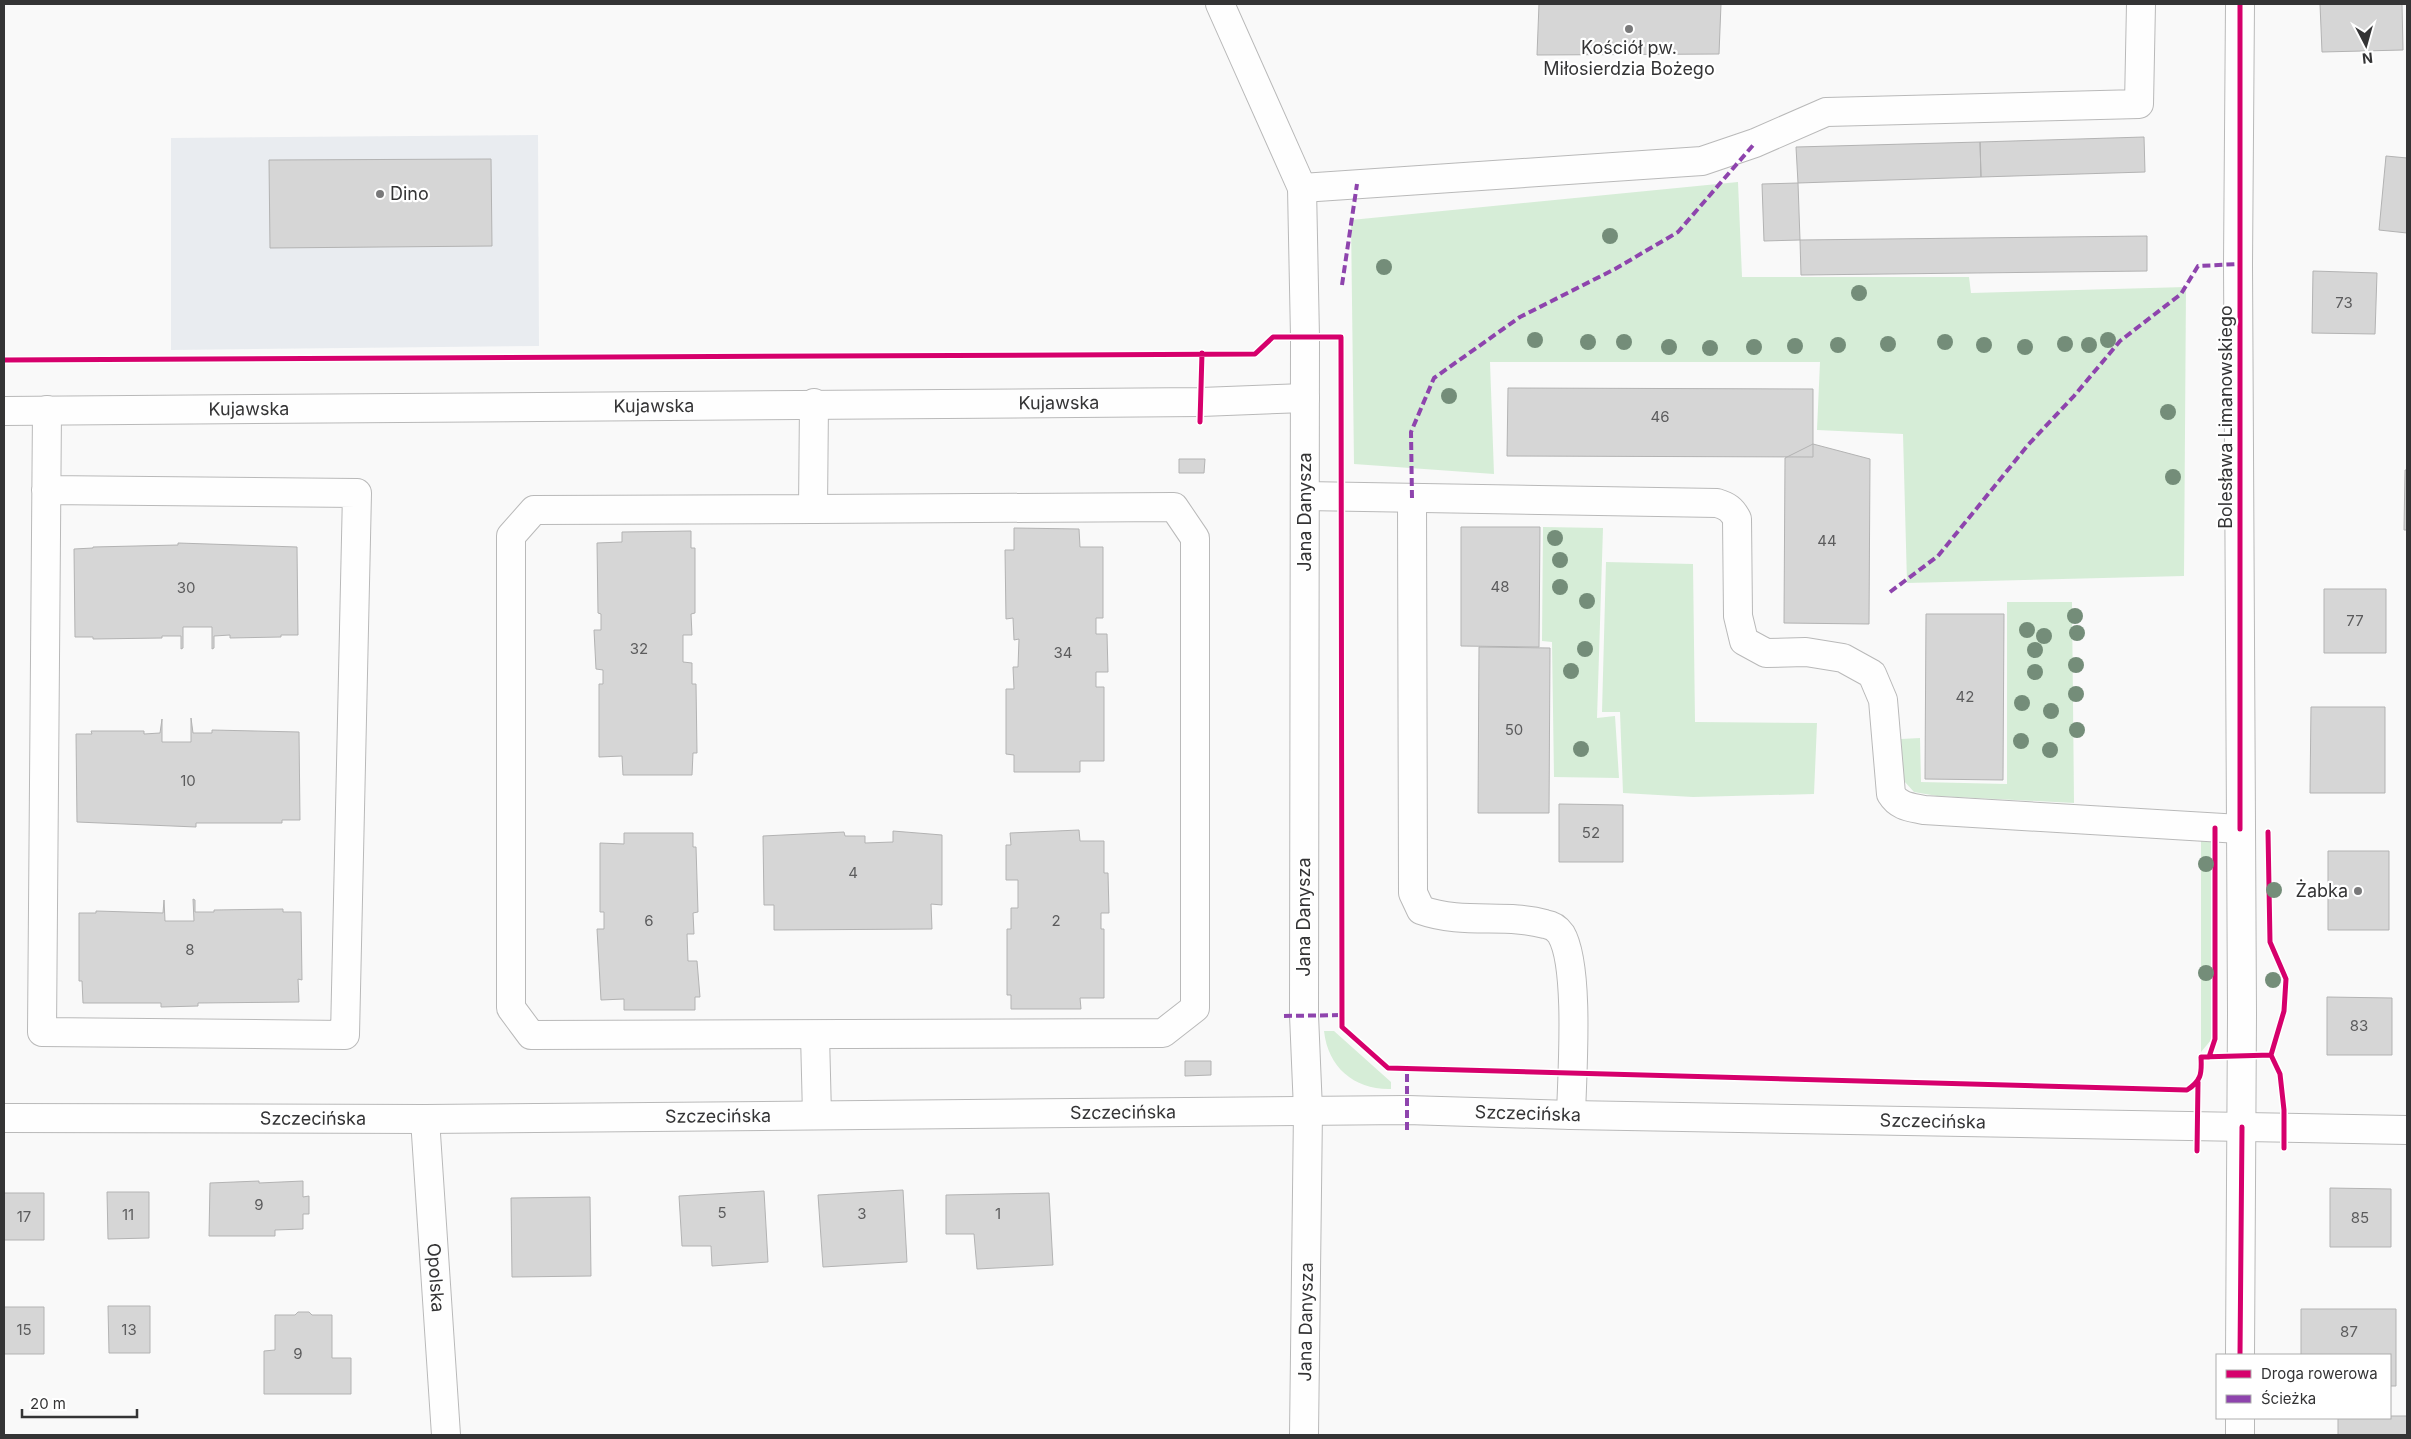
<svg xmlns="http://www.w3.org/2000/svg" width="2411" height="1439" viewBox="0 0 2411 1439" font-family="Inter,sans-serif">
  <style>
    .built { fill: #e9ecf0 }
    .green { fill: #d6edd7 }
    .building { fill: #d6d6d6; stroke: #b3b3b3 }
    .lines { fill: none; stroke-linecap: round; stroke-linejoin: round }
    .minor-casing { stroke: #b9b9b9; stroke-width: 30 }
    .minor { stroke: #fefefe; stroke-width: 28 }
    .quiet { stroke: #8e44ad; stroke-width: 4; stroke-dasharray: 8 4; stroke-linecap: butt }
    .cycleway-casing { stroke: #fff; stroke-width: 8 }
    .cycleway { stroke: #d6006c; stroke-width: 5 }
    .tree { fill: #748d79 }
    .poi-dot { fill: #79797a; stroke: #fff; stroke-width: 2 }
    .labels { text-anchor: middle; stroke-width: 4.5; stroke-linejoin: round; paint-order: stroke }
    .number-label { font-size: 15px; fill: #5c5c5d }
    .poi-label { font-size: 18px; fill: #343435; stroke: #fff }
    .street-label { font-size: 18px; fill: #343435; stroke: #fff }
  </style>
  <rect width="100%" height="100%" fill="#f9f9f9"/>
  <!-- built -->
  <path class="built" d="M538 135 539 346 171 350V138Z"/>
  <!-- green -->
  <path class="green" d="M1738 182 1742 277H1969L1971 293 2186 287 2184 576 1907 583 1903 434 1817 430 1820 362H1490L1494 474 1354 464 1351 220Z
    M1543 527 1603 528 1597 718 1615 716 1619 778 1554 777 1552 642 1542 641Z
    M1606 562 1693 564 1695 722 1817 723 1814 794 1693 797 1623 793 1620 712H1602Z
    M2007 602H2072L2074 803 1937 796 1914 792 1904 781 1901 739 1920 738 1921 782 2007 784Z
    M2201 839 2211 840V1040L2201 1052Z
    M1324 1031H1334L1391 1082V1089C1355 1090 1328 1068 1324 1031Z"/>
  <!-- building -->
  <path class="building" d="M1539 4H1721L1719 54 1537 55Z
    M2320 4H2402L2403 50 2322 52Z
    M2144 137 2145 172 1981 177 1980 142Z
    M1980 142 1981 177 1798 183 1796 147Z
    M2386 156 2407 158V233L2379 230Z
    M491 159 492 246 270 248 269 160Z
    M1798 183 1800 240 1764 241 1762 184Z
    M2147 236V271L1801 275 1800 240Z
    M2313 271 2377 273 2375 334 2312 333Z
    M1508 388 1813 389V457L1507 456Z
    M1813 444 1870 459 1869 624 1784 623 1785 458Z
    M1179 459H1205L1204 473H1179Z
    M2405 470H2407V530H2404Z
    M1461 527H1540L1539 647 1461 646Z
    M1014 528 1079 529 1080 547H1103V618H1096V634H1107L1108 672H1096V687H1104V761H1080V772H1014V755L1006 754V689H1014L1013 667H1018L1019 639 1014 640 1013 618 1006 619 1005 550H1014Z
    M691 531V548H695V613L691 614 692 635H683V662L692 663V684H696L697 753H693L692 775H623L622 756 599 757V684H603V670L596 669 594 630H601V614L598 613 597 543 622 542V532Z
    M178 543 297 547 298 635H281V637L230 638V635L214 636V648L212 649V627H183V648L181 649V636H162V638L93 639V637H75L74 549 93 548V547L178 545Z
    M2324 589H2386V653H2324Z
    M1926 614H2004L2003 780 1925 779Z
    M1479 647 1550 648 1549 813H1478Z
    M2311 707H2385V793H2310Z
    M191 718 193 733H212V730L299 732 300 820H282V823H196V827L77 822 76 734H92L91 731H144V734L160 733 162 719V742H191Z
    M1559 804 1623 805V862H1559Z
    M1079 830 1080 841H1104V873H1108L1109 913H1101V929H1104V998H1080L1081 1009H1011V995H1007V929H1011V908H1018V880H1006V845H1011L1010 833Z
    M893 831 942 835V905L931 904 932 929 774 930V905H764L763 836 844 832 845 836H865V843L893 842Z
    M624 833H693V847H696L698 912 693 913 694 934H687L688 961H697L700 997H695V1010H624V999L601 1000 597 929H604V912H600V843L624 844Z
    M2328 851H2389V930H2328Z
    M193 899 195 900V912H214V910L283 909V912H301L302 980 298 979 299 1002 198 1003V1006L161 1007V1003H83L82 981H79V913H96V911L163 913 164 900 165 921H194Z
    M2327 997 2392 998V1055H2327Z
    M1185 1061H1211V1075L1185 1076Z
    M259 1181V1183L303 1181V1197L309 1196V1214H303V1229L275 1230V1236H209L210 1183Z
    M2330 1188 2391 1189V1247H2330Z
    M903 1190 907 1262 823 1267 818 1195Z
    M764 1191 768 1262 712 1266 711 1246H682L679 1196Z
    M107 1192H149V1238L108 1239Z
    M4 1193H44V1240H4Z
    M1049 1193 1053 1265 977 1269 974 1234H946V1195Z
    M590 1197 591 1276 512 1277 511 1198Z
    M108 1306H150V1353H109Z
    M4 1307H44V1354H4Z
    M2301 1309H2396V1386H2390V1355H2301Z
    M298 1312H309L312 1315H332V1358H351V1394H264V1351L275 1350V1315H295Z
    M2390 1416H2407V1435H2338V1418H2390Z"/>
  <g class="lines">
    <defs>
      <g id="minor">
        <path d="M1220 4 1302 188 1305 337 1304 1015 1308 1110 1304 1435"/>
        <path d="M2240 4 2238 264 2242 1014 2240 1355"/>
        <path d="M1302 188 1702 161 1755 143 1826 112 2139 104 2141 4"/>
        <path id="s1" d="M4 411 1201 402 1305 398"/>
        <path d="M46 490 357 493 345 1035 42 1032 47 410"/>
        <path d="M1305 496 1717 503C1727 506 1732 509 1737 519L1738 616 1744 641 1766 653 1806 652 1843 658 1872 674 1883 700 1891 794C1899 807 1910 807 1924 810L2240 829"/>
        <path d="M1412 498 1413 893 1421 910C1463 925 1506 913 1545 924 1552 925 1557 928 1561 934 1580 966 1572 1075 1571 1115"/>
        <path d="M813 509 534 510 511 536V1008L531 1035 1163 1033 1195 1008V538L1174 507 813 509 814 403"/>
        <path d="M815 1035 817 1115"/>
        <path id="s2" d="M4 1118 425 1119 1407 1110 1571 1115 2407 1130"/>
        <path id="s3" d="M425 1119 446 1435"/>
        <path d="M2240 1435V1418"/>
      </g>
    </defs>
    <!-- minor casing -->
    <use href="#minor" class="minor-casing"/>
    <!-- minor -->
    <use href="#minor" class="minor"/>
    <!-- quiet -->
    <path class="quiet" d="M1342 285 1357 184
      M1412 498 1411 432 1434 378 1520 317 1615 269 1678 232 1755 143
      M1890 592 1938 556 2028 445 2074 396 2120 341 2181 294 2198 266 2238 264
      M1284 1016 1343 1015
      M1407 1130V1068"/>
    <defs>
      <path id="cycleway" d="M2240 4V829
        M4 360 1255 354 1273 337H1341L1342 1027 1388 1068 2187 1090C2201 1081 2202 1074 2201 1057L2271 1055
        M1200 422 1202 353
        M2268 832 2270 942 2286 979 2284 1011 2271 1055 2280 1074 2284 1110V1148
        M2209 1057 2215 1039V828
        M2197 1151 2198 1082
        M2240 1355 2242 1127"/>
    </defs>
    <!-- cycleway casing -->
    <use href="#cycleway" class="cycleway-casing"/>
    <!-- cycleway -->
    <use href="#cycleway" class="cycleway"/>
  </g>
  <!-- trees -->
  <g class="tree">
    <circle cx="1610" cy="236" r="8"/>
    <circle cx="1384" cy="267" r="8"/>
    <circle cx="1859" cy="293" r="8"/>
    <circle cx="1535" cy="340" r="8"/>
    <circle cx="2108" cy="340" r="8"/>
    <circle cx="1588" cy="342" r="8"/>
    <circle cx="1624" cy="342" r="8"/>
    <circle cx="1945" cy="342" r="8"/>
    <circle cx="1888" cy="344" r="8"/>
    <circle cx="2065" cy="344" r="8"/>
    <circle cx="1838" cy="345" r="8"/>
    <circle cx="1984" cy="345" r="8"/>
    <circle cx="2089" cy="345" r="8"/>
    <circle cx="1795" cy="346" r="8"/>
    <circle cx="1669" cy="347" r="8"/>
    <circle cx="1754" cy="347" r="8"/>
    <circle cx="2025" cy="347" r="8"/>
    <circle cx="1710" cy="348" r="8"/>
    <circle cx="1449" cy="396" r="8"/>
    <circle cx="2168" cy="412" r="8"/>
    <circle cx="2173" cy="477" r="8"/>
    <circle cx="1555" cy="538" r="8"/>
    <circle cx="1560" cy="560" r="8"/>
    <circle cx="1560" cy="587" r="8"/>
    <circle cx="1587" cy="601" r="8"/>
    <circle cx="2075" cy="616" r="8"/>
    <circle cx="2027" cy="630" r="8"/>
    <circle cx="2077" cy="633" r="8"/>
    <circle cx="2044" cy="636" r="8"/>
    <circle cx="1585" cy="649" r="8"/>
    <circle cx="2035" cy="650" r="8"/>
    <circle cx="2076" cy="665" r="8"/>
    <circle cx="1571" cy="671" r="8"/>
    <circle cx="2035" cy="672" r="8"/>
    <circle cx="2076" cy="694" r="8"/>
    <circle cx="2022" cy="703" r="8"/>
    <circle cx="2051" cy="711" r="8"/>
    <circle cx="2077" cy="730" r="8"/>
    <circle cx="2021" cy="741" r="8"/>
    <circle cx="1581" cy="749" r="8"/>
    <circle cx="2050" cy="750" r="8"/>
    <circle cx="2206" cy="864" r="8"/>
    <circle cx="2274" cy="890" r="8"/>
    <circle cx="2206" cy="973" r="8"/>
    <circle cx="2273" cy="980" r="8"/>
  </g>
  <!-- markers -->
  <g class="poi-dot">
    <circle cx="1629" cy="29" r="5"/>
    <circle cx="380" cy="194" r="5"/>
    <circle cx="2358" cy="891" r="5"/>
  </g>
  <g class="labels">
    <!-- number labels -->
    <g class="number-label">
      <text x="2344" y="308">73</text>
      <text x="1660" y="422">46</text>
      <text x="1827" y="546">44</text>
      <text x="1500" y="592">48</text>
      <text x="186" y="593">30</text>
      <text x="2355" y="626">77</text>
      <text x="639" y="654">32</text>
      <text x="1063" y="658">34</text>
      <text x="1965" y="702">42</text>
      <text x="1514" y="735">50</text>
      <text x="188" y="786">10</text>
      <text x="1591" y="838">52</text>
      <text x="853" y="878">4</text>
      <text x="649" y="926">6</text>
      <text x="1056" y="926">2</text>
      <text x="190" y="955">8</text>
      <text x="2359" y="1031">83</text>
      <text x="259" y="1210">9</text>
      <text x="722" y="1218">5</text>
      <text x="862" y="1219">3</text>
      <text x="998" y="1219">1</text>
      <text x="128" y="1220">11</text>
      <text x="24" y="1222">17</text>
      <text x="2360" y="1223">85</text>
      <text x="24" y="1335">15</text>
      <text x="129" y="1335">13</text>
      <text x="2349" y="1337">87</text>
      <text x="298" y="1359">9</text>
    </g>
    <!-- poi labels -->
    <g class="poi-label">
      <text x="1629" y="54">Kościół pw.<tspan x="1629" dy="21">Miłosierdzia Bożego</tspan></text>
      <text x="390" y="200" text-anchor="start">Dino</text>
      <text x="2348" y="897" text-anchor="end">Żabka</text>
    </g>
    <!-- street labels -->
    <g class="street-label">
      <text dy="6" stroke="none"><textPath href="#s1" startOffset="1055">Kujawska</textPath></text>
      <text dy="6" stroke="none"><textPath href="#s1" startOffset="650">Kujawska</textPath></text>
      <text dy="6" stroke="none"><textPath href="#s1" startOffset="245">Kujawska</textPath></text>
      <text transform="translate(2226 417) rotate(-90)" y="6">Bolesława Limanowskiego</text>
      <text transform="translate(1305 512) rotate(-90)" y="6">Jana Danysza</text>
      <text transform="translate(1304 917) rotate(-90)" y="6">Jana Danysza</text>
      <text dy="6" stroke="none"><textPath href="#s2" startOffset="1119">Szczecińska</textPath></text>
      <text dy="6" stroke="none"><textPath href="#s2" startOffset="1524">Szczecińska</textPath></text>
      <text dy="6" stroke="none"><textPath href="#s2" startOffset="714">Szczecińska</textPath></text>
      <text dy="6" stroke="none"><textPath href="#s2" startOffset="309">Szczecińska</textPath></text>
      <text dy="6" stroke="none"><textPath href="#s2" startOffset="1929">Szczecińska</textPath></text>
      <text dy="6" stroke="none"><textPath href="#s3" startOffset="159">Opolska</textPath></text>
      <text transform="translate(1306 1322) rotate(-89)" y="6">Jana Danysza</text>
    </g>
  </g>
  <!-- border -->
  <rect width="2411" height="1439" fill="none" stroke="#343435" stroke-width="10"/>
  <!-- legend -->
  <rect x="2216" y="1354" width="175" height="65" fill="#ffffff" stroke="#aeaeae"/>
  <rect x="2226" y="1370" width="25" height="8" fill="#d6006c" stroke="#aeaeae"/>
  <text x="2261" y="1379" font-size="15" fill="#343435">Droga rowerowa</text>
  <rect x="2226" y="1395" width="25" height="8" fill="#8e44ad" stroke="#aeaeae"/>
  <text x="2261" y="1404" font-size="15" fill="#343435">Ścieżka</text>
  <!-- north arrow -->
  <g transform="translate(2366 45) rotate(174)" stroke="#ffffff" stroke-width="4" paint-order="stroke">
  <path d="M0-4L9 19L0 12L-9 19Z" fill="#343435"/>
  <text y="-8" font-size="14" font-weight="bold" text-anchor="middle" fill="#343435">N</text>
  </g>
  <!-- scale -->
  <path d="M22 1409v8h115v-8" fill="none" stroke="#343435" stroke-width="2.5"/>
  <text x="30" y="1409" font-size="15" fill="#343435" stroke="#ffffff" stroke-width="4" paint-order="stroke">20 m</text>
</svg>
